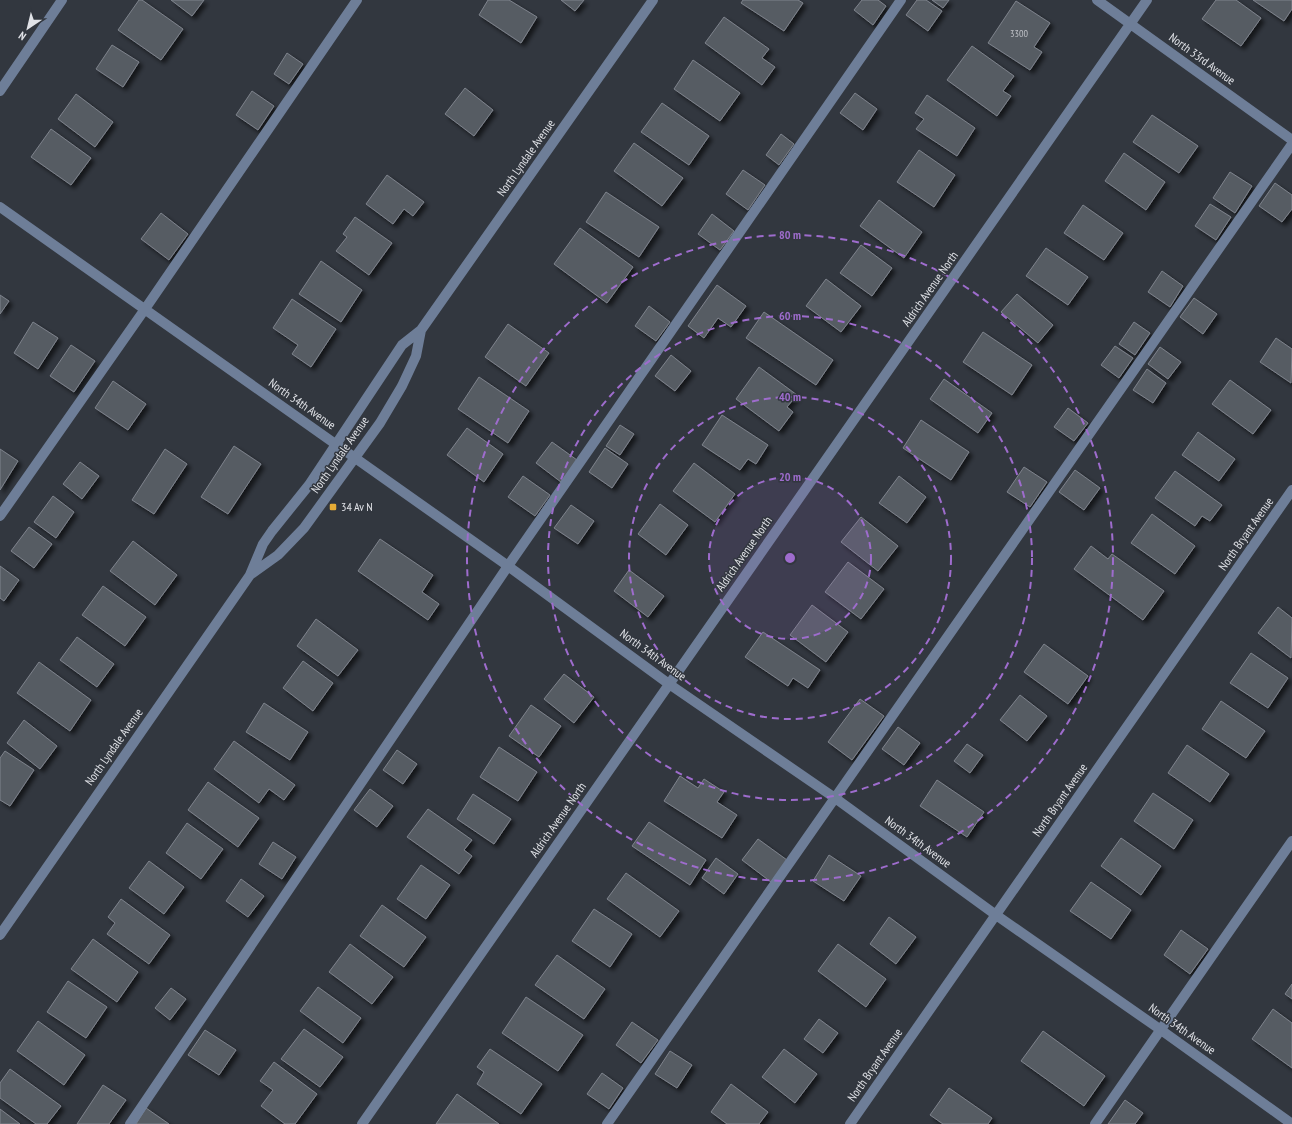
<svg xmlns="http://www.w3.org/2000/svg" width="1292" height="1124" viewBox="0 0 1292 1124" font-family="'PT Sans Narrow',sans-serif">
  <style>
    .building { fill: #575c64; stroke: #7e838c; filter: url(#shadow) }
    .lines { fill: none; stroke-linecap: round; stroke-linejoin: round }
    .minor { stroke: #6e7e98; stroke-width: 10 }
    .ring { fill: none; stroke: #9e6ccd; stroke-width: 2; stroke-dasharray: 7 5 }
    .poi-dot { fill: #e6ac36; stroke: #32373f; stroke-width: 1.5 }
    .labels { text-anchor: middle; stroke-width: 3; stroke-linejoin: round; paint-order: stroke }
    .number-label { font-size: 10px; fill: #bec0c6 }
    .street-label { font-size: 12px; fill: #e0e2e7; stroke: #32373f }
    .poi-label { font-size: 12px; fill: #e0e2e7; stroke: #32373f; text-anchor: start }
    .centre { fill: #9e6ccd; stroke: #32373f; stroke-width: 2 }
    .ring-label { font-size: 12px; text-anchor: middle; font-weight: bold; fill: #9e6ccd; stroke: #32373f; stroke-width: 3; stroke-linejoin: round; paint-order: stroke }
  </style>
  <defs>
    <filter id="shadow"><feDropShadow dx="3.5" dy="3.5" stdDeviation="2" flood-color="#0009"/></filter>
  </defs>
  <rect width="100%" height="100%" fill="#32373f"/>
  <!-- building -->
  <path class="building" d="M139 0H142L183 29 161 60 118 30Z
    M171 0H204L192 16Z
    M488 0H509L537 17 521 43 479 15Z
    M561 0H584L575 11Z
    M743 0H798L803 3 784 31 741 3Z
    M862 0H878L886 6 873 25 854 10Z
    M917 0H926L942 11 928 31 906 15Z
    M932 0H949L943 8Z
    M1216 0H1236L1261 18 1241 46 1202 19Z
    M1253 0H1292V9L1284 21Z
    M1016 1 1050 23 1034 47 1042 52 1030 70 988 43Z
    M724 17 769 49 762 58 775 67 762 85 705 43Z
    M112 45 139 62 123 87 96 69Z
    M972 46 1014 76 1003 91 1011 96 997 116 947 80Z
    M287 53 303 64 289 84 274 74Z
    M693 60 740 93 720 121 674 89Z
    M465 88 493 110 474 136 445 114Z
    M252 91 274 106 258 130 236 115Z
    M855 93 877 109 863 130 840 113Z
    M76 94 113 122 95 147 58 119Z
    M927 95 975 128 957 156 916 129 924 119 915 113Z
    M662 103 709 136 689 165 641 132Z
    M1152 115 1198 146 1179 173 1133 142Z
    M51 129 91 158 71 185 31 157Z
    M781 134 794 144 779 165 766 155Z
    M634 143 683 178 662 206 614 171Z
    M919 150 955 175 934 207 897 182Z
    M1124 153 1165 182 1146 210 1105 181Z
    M743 170 765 185 748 210 726 194Z
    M1230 172 1252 186 1235 213 1213 198Z
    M387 175 424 202 413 216 404 209 393 224 366 204Z
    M1275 183 1292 195V209L1282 222 1259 206Z
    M606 192 659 227 639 257 586 222Z
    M879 200 922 232 904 258 860 226Z
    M1210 204 1231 217 1216 240 1195 226Z
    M1083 205 1123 233 1104 260 1064 233Z
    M161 213 188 234 169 260 141 239Z
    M712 214 734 231 720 250 698 234Z
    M355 217 392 243 369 275 336 251 347 237 343 234Z
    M580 228 633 267 607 303 554 264Z
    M861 245 892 268 872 296 840 273Z
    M1046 248 1088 277 1068 305 1026 276Z
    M321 261 362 290 341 322 299 294Z
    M1162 271 1183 286 1170 307 1148 292Z
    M826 279 861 306 841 332 806 306Z
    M717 285 746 306 731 327 718 318 704 338 688 326Z
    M1017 294 1053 325 1038 343 1001 312Z
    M0 295 9 301 0 314Z
    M1194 298 1217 314 1203 334 1180 317Z
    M292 299 336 329 311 367 292 354 298 345 273 328Z
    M649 306 670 322 656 341 635 326Z
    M764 312 833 360 816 385 746 338Z
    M33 322 58 338 38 369 14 353Z
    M1134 322 1150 333 1135 355 1119 344Z
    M508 324 549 353 526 386 485 357Z
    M983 332 1032 365 1012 395 963 362Z
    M1276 338 1292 349 1291 383 1260 362Z
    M71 345 95 361 74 392 50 376Z
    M1115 346 1133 358 1119 378 1101 365Z
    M1160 347 1181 362 1168 379 1148 364Z
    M671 355 691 371 675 391 655 376Z
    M759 367 797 395 787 407 793 412 779 431 736 399Z
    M1147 369 1166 383 1153 403 1133 390Z
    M479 377 529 411 508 443 458 409Z
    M944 379 992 413 978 433 930 399Z
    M1230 380 1271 410 1253 434 1212 404Z
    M113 381 146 404 128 430 95 408Z
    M1068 408 1088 423 1074 441 1054 427Z
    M722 415 768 445 756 464 748 459 740 470 702 445Z
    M921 420 969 452 951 480 903 448Z
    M620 425 634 434 620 455 606 446Z
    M467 428 503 454 484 482 447 455Z
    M1198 432 1235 459 1219 481 1182 455Z
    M552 442 577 460 561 482 536 463Z
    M234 446 261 464 228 514 201 497Z
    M605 448 628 464 612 488 589 472Z
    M0 449 18 461 0 490Z
    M165 449 187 464 154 514 132 500Z
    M80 462 99 476 82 499 63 484Z
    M694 463 735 494 715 522 673 491Z
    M1024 467 1047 482 1030 507 1007 492Z
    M1075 470 1100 488 1084 510 1059 492Z
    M1175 471 1222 505 1210 521 1202 516 1195 526 1155 498Z
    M523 476 550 495 535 516 508 497Z
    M899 476 926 497 907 523 879 503Z
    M53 496 74 512 56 538 34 522Z
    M660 504 688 525 666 555 638 534Z
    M571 505 594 521 578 544 554 528Z
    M1152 514 1195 546 1175 574 1131 543Z
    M861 517 898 546 878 571 841 542Z
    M29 527 52 544 34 568 11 551Z
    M380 539 433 575 422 592 439 604 428 620 358 571Z
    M133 541 177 575 155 605 110 571Z
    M1091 546 1108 559 1112 554 1164 591 1143 620 1074 569Z
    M848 562 884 589 861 619 825 592Z
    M0 566 19 580 4 601 0 598Z
    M629 570 664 596 648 617 614 591Z
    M103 586 146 617 125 646 82 615Z
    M812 605 848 632 826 662 790 635Z
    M1278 607 1292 618 1291 658 1258 633Z
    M316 619 358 650 338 676 297 646Z
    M763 632 820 670 808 688 793 678 788 686 745 657Z
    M77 637 114 664 97 687 60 660Z
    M1044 644 1088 676 1068 704 1024 672Z
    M1251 653 1288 678 1268 708 1230 683Z
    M303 661 333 683 313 711 283 688Z
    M39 662 91 700 70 731 17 693Z
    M564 674 594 697 574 723 544 699Z
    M1020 695 1047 716 1027 741 1000 720Z
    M860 699 884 716 852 760 828 742Z
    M1221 701 1265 731 1246 758 1202 729Z
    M264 703 308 732 290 760 246 732Z
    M531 705 561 726 539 757 509 736Z
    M24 720 57 746 40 769 7 743Z
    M898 727 920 743 904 765 882 749Z
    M234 741 295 785 284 800 269 789 259 803 214 769Z
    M967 744 983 755 970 773 954 761Z
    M1187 745 1229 774 1210 802 1168 773Z
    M499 747 537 772 518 801 480 777Z
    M397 750 417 764 403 784 383 770Z
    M5 751 34 770 10 806 0 800V758Z
    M680 776 698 788 704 779 724 792 717 802 737 815 722 838 664 801Z
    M937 780 984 812 967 837 920 806Z
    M208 782 259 818 238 847 188 810Z
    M370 789 393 806 377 827 354 810Z
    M1153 793 1193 820 1174 849 1134 821Z
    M473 794 511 819 494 844 457 819Z
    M428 809 472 840 464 850 472 856 459 874 407 837Z
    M649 822 706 860 690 885 632 846Z
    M187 823 223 849 201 879 166 853Z
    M1121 838 1161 866 1141 895 1101 866Z
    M758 839 787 860 771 882 742 860Z
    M273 842 296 857 282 879 259 864Z
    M829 855 861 876 844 901 813 881Z
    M716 858 738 874 724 894 702 878Z
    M149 861 184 887 164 914 129 888Z
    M421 865 450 885 426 919 397 899Z
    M626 873 679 911 660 937 607 899Z
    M241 879 264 896 248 917 226 901Z
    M1091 882 1131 910 1111 939 1070 911Z
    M121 899 170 935 149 964 107 934 115 923 108 917Z
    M382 905 426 937 404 967 360 936Z
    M594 909 632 934 610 967 572 941Z
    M889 917 916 937 896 964 870 944Z
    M1181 930 1208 949 1190 974 1164 955Z
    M93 939 138 972 117 1002 71 969Z
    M350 944 393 977 372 1004 329 972Z
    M838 944 886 979 866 1007 818 971Z
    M557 955 605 989 584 1019 535 985Z
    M68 981 107 1007 86 1038 47 1012Z
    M1292 984V999L1285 994Z
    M318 987 361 1018 343 1043 300 1011Z
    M171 988 186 999 170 1020 155 1008Z
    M526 997 583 1035 558 1071 502 1033Z
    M1273 1009 1292 1023V1068L1252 1039Z
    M819 1019 838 1033 823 1053 804 1039Z
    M38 1021 85 1055 64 1085 17 1051Z
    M632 1022 658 1040 641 1063 616 1045Z
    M304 1029 343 1057 320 1087 281 1059Z
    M205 1030 236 1050 219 1075 188 1055Z
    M1043 1031 1105 1076 1084 1106 1021 1061Z
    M490 1049 542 1084 521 1114 477 1084 484 1072 477 1067Z
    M784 1049 817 1074 795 1103 762 1077Z
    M670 1051 692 1065 677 1088 655 1074Z
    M274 1062 317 1094 295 1124H285L261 1106 273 1090 260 1081Z
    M10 1069 61 1106 47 1124H36L0 1098V1083Z
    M602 1073 623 1088 609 1109 587 1094Z
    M731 1084 768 1112 759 1124H727L711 1112Z
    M103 1085 126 1100 109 1124H77Z
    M949 1088 992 1118 988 1124H943L930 1115Z
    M457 1094 499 1124H436Z
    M1125 1100 1143 1113 1135 1124H1108Z
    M146 1108 169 1124H136Z
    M0 1109 20 1124H0Z"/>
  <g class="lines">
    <!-- minor -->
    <path class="minor" d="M1097 0 1292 140
      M0 91 62 0
      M0 207 508 566 669 684 835 798 996 915 1161 1030 1292 1124
      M0 516 145 309 357 0
      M250 575 278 555 304 528 380 423 402 386 416 356 421 330
      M0 935 250 575 263 544 272 531 309 485 402 345 421 330 653 0
      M130 1124 508 566 901 0
      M362 1124 1147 0
      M607 1124 1292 144
      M850 1124 1292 490
      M1095 1124 1292 841"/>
  </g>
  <!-- distance rings -->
  <circle cx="790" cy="558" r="81" fill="#9e6ccd" fill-opacity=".12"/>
  <g class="ring">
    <circle cx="790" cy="558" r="81"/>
    <circle cx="790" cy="558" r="161"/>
    <circle cx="790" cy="558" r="242"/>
    <circle cx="790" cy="558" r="323"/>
  </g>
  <!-- markers -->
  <rect class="poi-dot" x="329" y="503" width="8" height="8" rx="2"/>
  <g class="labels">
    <!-- number labels -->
    <g class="number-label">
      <text x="1019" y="37">3300</text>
    </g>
    <!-- street labels -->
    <g class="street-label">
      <text transform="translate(1202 59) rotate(36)" y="4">North 33rd Avenue</text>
      <text transform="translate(526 158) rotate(-55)" y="4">North Lyndale Avenue</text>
      <text transform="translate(930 289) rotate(-55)" y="4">Aldrich Avenue North</text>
      <text transform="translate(302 404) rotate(35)" y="4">North 34th Avenue</text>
      <text transform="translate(340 455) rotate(-55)" y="4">North Lyndale Avenue</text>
      <text transform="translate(1246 534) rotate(-55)" y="4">North Bryant Avenue</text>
      <text transform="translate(744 554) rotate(-55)" y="4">Aldrich Avenue North</text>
      <text transform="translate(653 655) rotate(36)" y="4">North 34th Avenue</text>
      <text transform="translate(114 747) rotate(-55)" y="4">North Lyndale Avenue</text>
      <text transform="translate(1060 800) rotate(-55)" y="4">North Bryant Avenue</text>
      <text transform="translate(558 820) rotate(-55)" y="4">Aldrich Avenue North</text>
      <text transform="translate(918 842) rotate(36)" y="4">North 34th Avenue</text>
      <text transform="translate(1182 1029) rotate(35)" y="4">North 34th Avenue</text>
      <text transform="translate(875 1065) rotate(-55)" y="4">North Bryant Avenue</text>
    </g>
    <!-- poi labels -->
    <g class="poi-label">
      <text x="341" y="511">34 Av N</text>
    </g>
  </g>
  <circle cx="790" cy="558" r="6" class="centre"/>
  <g class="ring-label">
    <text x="790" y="239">80 m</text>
    <text x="790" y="320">60 m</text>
    <text x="790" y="401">40 m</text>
    <text x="790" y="481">20 m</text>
  </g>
  <!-- north arrow -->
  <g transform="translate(28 28) rotate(215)" stroke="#32373f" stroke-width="3" paint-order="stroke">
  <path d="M0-3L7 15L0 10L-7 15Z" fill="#e0e2e7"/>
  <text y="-6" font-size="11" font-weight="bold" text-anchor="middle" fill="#e0e2e7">N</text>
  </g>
</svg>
